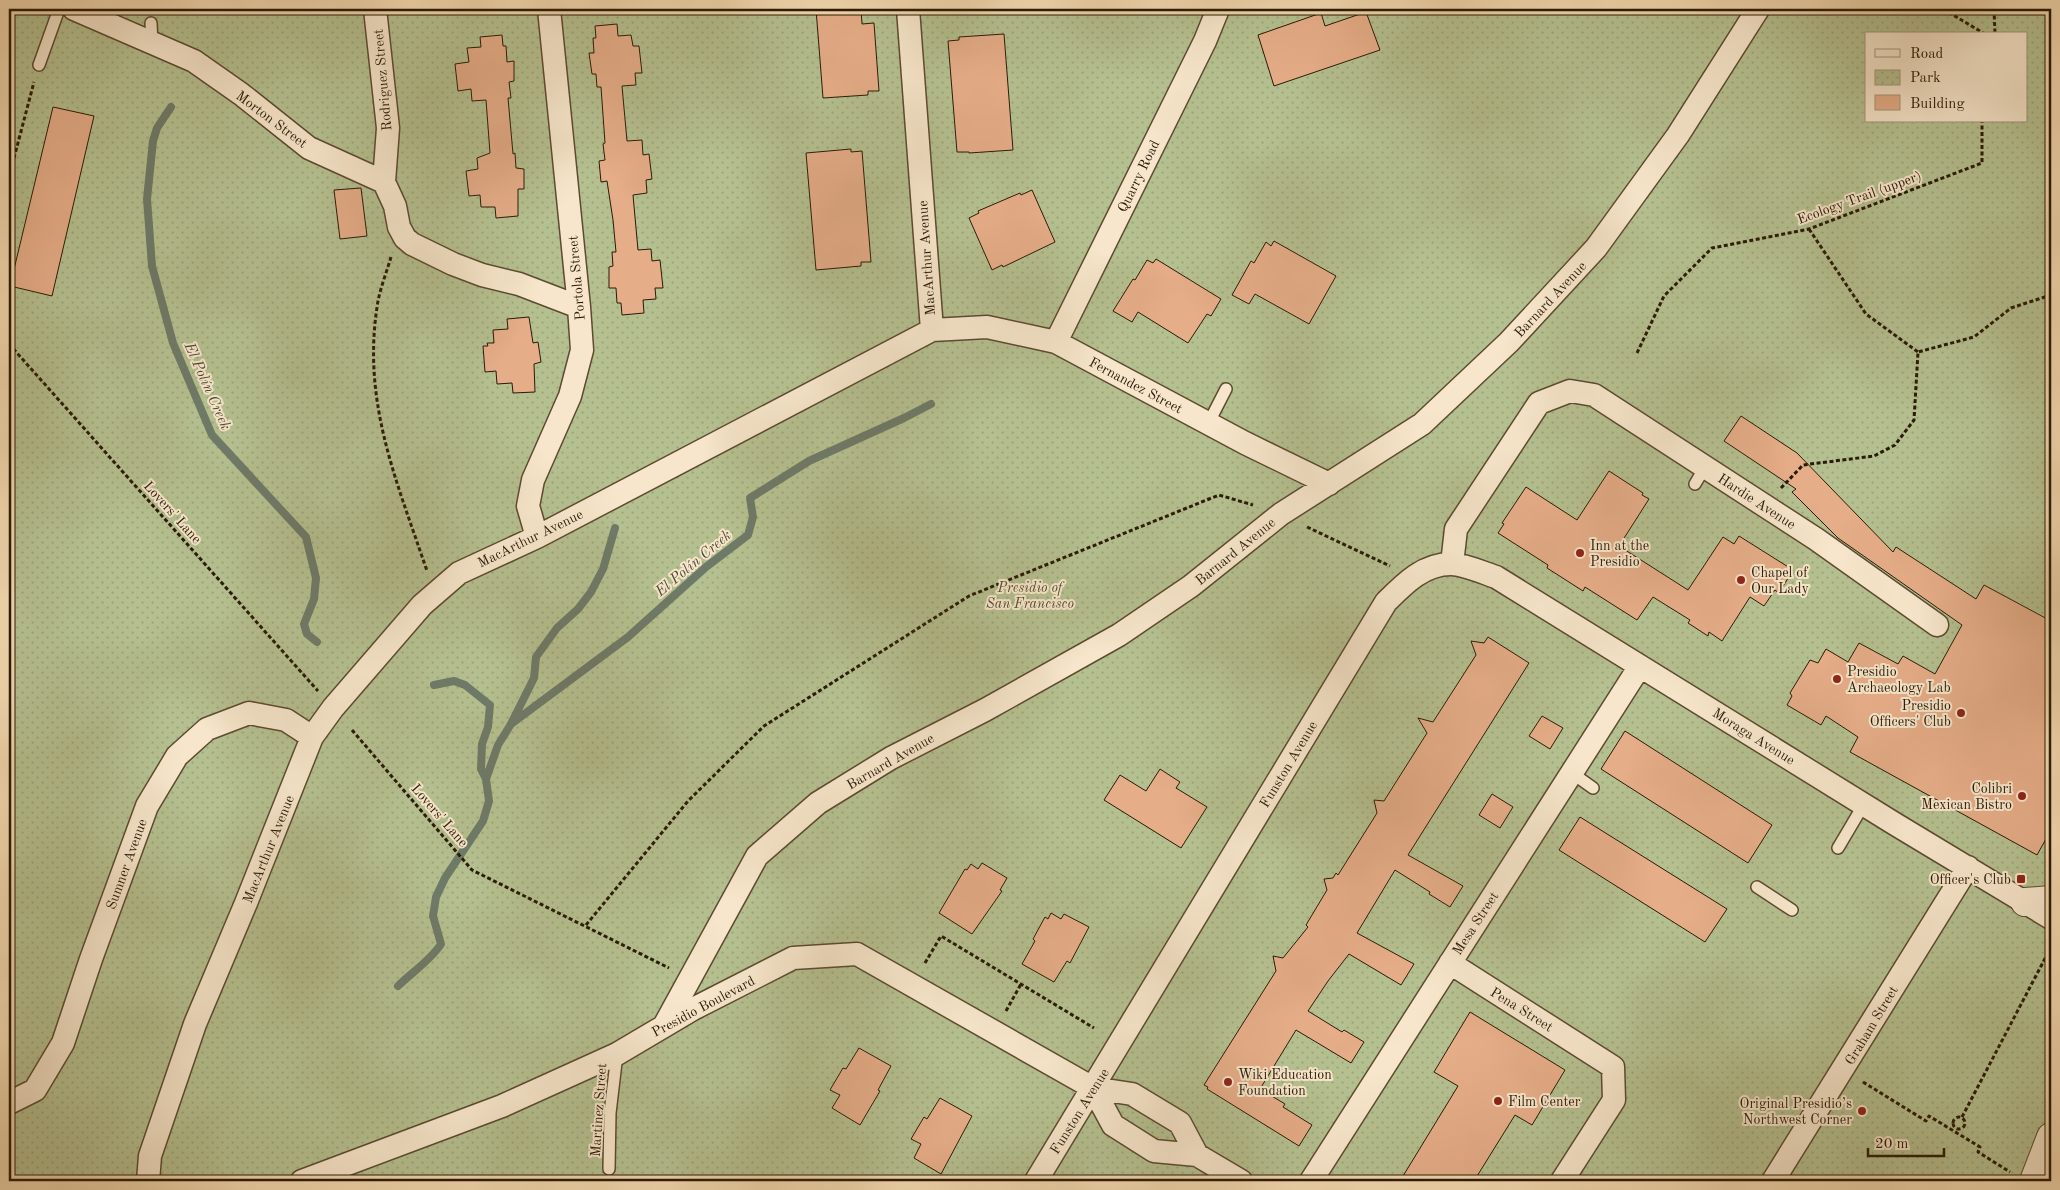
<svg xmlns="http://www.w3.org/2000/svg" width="2060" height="1190" viewBox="0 0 2060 1190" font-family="'Old Standard TT',serif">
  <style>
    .park { fill: url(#park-dots); stroke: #706d4c; fill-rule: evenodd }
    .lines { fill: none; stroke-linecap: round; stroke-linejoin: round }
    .stream { stroke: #6e7a68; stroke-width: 8 }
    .building { fill: #e5ad88; stroke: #2a1a07 }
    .service-casing { stroke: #5c4a31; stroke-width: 14 }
    .minor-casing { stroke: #5c4a31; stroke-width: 25 }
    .tertiary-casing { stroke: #5c4a31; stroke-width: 30 }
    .path { stroke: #2a1a07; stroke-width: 3; stroke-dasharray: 4 2.5; stroke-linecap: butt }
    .service { stroke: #f7e6cb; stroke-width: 11 }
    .minor { stroke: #f7e6cb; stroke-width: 22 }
    .tertiary { stroke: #f7e6cb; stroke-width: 28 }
    .poi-dot { fill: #8f2418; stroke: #f7e6cb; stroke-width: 2 }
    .labels { text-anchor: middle; stroke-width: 4; stroke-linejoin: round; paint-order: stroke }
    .street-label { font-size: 14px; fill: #2a1a07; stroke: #f7e6cb }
    .poi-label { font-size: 14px; fill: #2a1a07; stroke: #f7e6cb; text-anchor: start }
    .park-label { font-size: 14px; font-style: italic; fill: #544c30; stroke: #f7e6cb }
    .water-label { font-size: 15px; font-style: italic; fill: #4c4a37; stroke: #f7e6cb }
  </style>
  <defs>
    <pattern id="park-dots" width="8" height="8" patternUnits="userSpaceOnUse" patternTransform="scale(1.25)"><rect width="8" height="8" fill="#b5c090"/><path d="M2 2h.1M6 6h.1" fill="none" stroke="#9ca47b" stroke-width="1.8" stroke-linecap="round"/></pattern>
  </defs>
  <rect width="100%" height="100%" fill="#f3d9af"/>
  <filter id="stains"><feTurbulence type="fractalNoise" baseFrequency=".004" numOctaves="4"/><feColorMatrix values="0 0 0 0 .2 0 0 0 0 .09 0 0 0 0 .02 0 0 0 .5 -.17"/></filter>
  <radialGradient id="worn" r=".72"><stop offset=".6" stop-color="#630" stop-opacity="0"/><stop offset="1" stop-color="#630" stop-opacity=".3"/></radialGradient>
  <!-- park -->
  <path class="park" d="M9 9H2051V1181H9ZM1866 34H2026V121H1866Z"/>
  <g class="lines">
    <!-- stream -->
    <path class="stream" d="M171 107 157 128 153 141 147 199 152 266 173 343 212 435 306 537 316 578 314 599 304 624 307 634 317 642
      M511 724 628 637 706 567 748 535 753 517 750 498 809 461 904 418 931 404
      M486 779 498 745 511 724 534 678 536 657 557 628 578 609 591 592 603 569 615 528
      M398 986C411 973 431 960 441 944L433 916 436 897 445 878 483 821 489 801 486 779 481 769 482 744 488 727 490 705 465 685 454 681 434 685"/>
  </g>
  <!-- building -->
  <path class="building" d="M816 9H861L862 24 874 23 879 91H868V95L823 98Z
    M1366 12 1380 50 1274 86 1258 35 1321 13 1325 26Z
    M617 24 618 36 631 35 633 46H639L642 73H635L636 85 622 86 627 141 642 140 643 155 649 154 652 179 646 180 647 193 633 195 638 250 651 249 652 261 660 260 663 288H655L656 299 643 300 644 313 622 315 621 303H617L616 288H609V267L613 266 612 252H616L613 220 607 181 601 182 599 161 605 160 603 144 605 143 601 87H597L596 74H592L589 53H594L593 38H596L595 26Z
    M1004 34 1013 150 969 153V152H957L948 41 959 40V37Z
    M502 35 503 46H506L507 62 514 61V81L509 82 511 98H508L513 154 515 153 516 168 524 169V189H518V216L496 218 495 207H481L480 195 469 196 466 171 478 169 477 158 490 153 486 100 472 101 471 89 458 91 455 64 469 62 467 48 481 47 480 37Z
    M53 107 94 116 52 296 10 286Z
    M851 149V152L862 151 871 262H861V266L816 270 806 153Z
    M361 188 367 236 340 239 334 190Z
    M1032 190 1055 242 1003 267 1002 265 992 270 969 218 979 213 978 211 1020 193 1021 195Z
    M1274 241 1336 276 1309 324 1255 294 1249 304 1232 295 1251 261 1254 263 1266 242 1271 246Z
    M1156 259 1221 299 1211 316 1207 314 1188 343 1138 312 1132 322 1113 311 1133 279 1135 280 1147 260 1153 263Z
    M529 317 533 343 538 342 541 362 534 364 535 392 513 393 512 383 497 384 496 371 485 372 483 346H488L487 343H494L493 330 508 329 507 319Z
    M1741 416 1797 453 1893 552 1896 547 1976 599 1984 585 2051 621V830L2037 855 1850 752 1858 737 1826 716 1821 725 1787 705 1792 696 1790 693 1810 660 1818 663 1826 649 1848 662 1859 643 1898 664 1903 656 1935 674 1962 625 1838 538 1792 492 1796 489 1724 441Z
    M1609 471 1643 493 1642 495 1649 499 1619 546 1688 590 1723 537 1734 544 1739 536 1793 570 1779 593 1775 590 1764 606 1750 597 1722 641 1709 632 1708 636 1688 623 1690 620 1653 597 1637 620 1585 587 1583 591 1547 568 1548 565 1498 533 1504 524 1502 523 1526 487 1577 520Z
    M1488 637 1529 663 1408 855 1463 886 1450 907 1429 894 1430 892 1395 870 1357 933 1414 964 1401 985 1349 954 1328 981 1308 1011 1342 1032 1344 1030 1364 1042 1351 1063 1296 1030 1260 1089 1285 1104 1283 1107 1312 1125 1299 1146 1207 1089 1208 1087 1204 1085 1276 971 1273 956 1283 958 1308 927 1306 925 1327 890 1324 879 1333 878 1336 873 1338 875 1377 813 1374 800 1384 801 1427 733 1418 718 1433 722 1476 655 1471 641 1484 643Z
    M1542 716 1563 728 1550 749 1529 736Z
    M1625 731 1772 825 1748 863 1601 769Z
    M1160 769 1180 782 1176 788 1207 807 1181 848 1104 800 1120 775 1146 791Z
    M1492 794 1513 807 1500 828 1479 815Z
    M1580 817 1727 909 1705 942 1559 850Z
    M982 863 1007 878 1000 890 1002 891 972 934 939 913 965 869 967 870 971 864 978 869Z
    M1051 913 1061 919 1064 914 1089 927 1070 963 1067 961 1054 982 1022 964 1035 941 1033 939 1045 917 1048 919Z
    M1470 1012 1565 1070 1532 1125 1515 1115 1474 1181H1400L1458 1086 1434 1072Z
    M859 1048 891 1066 878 1090 880 1091 860 1125 832 1108 840 1095 830 1090 843 1068 846 1069Z
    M940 1098 972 1116 941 1174 914 1158 921 1144 911 1139 924 1117 927 1119Z"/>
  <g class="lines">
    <defs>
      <path id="service" d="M151 23 152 44
        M39 65 59 9
        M1208 424 1226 389
        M1695 484 1705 467
        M1572 773 1593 788
        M1838 848 1864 804
        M1757 887 1792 910
        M609 1169 610 1113 617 1054"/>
      <path id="minor" d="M74 9 194 61 241 94 309 148 384 182 395 206 399 227 405 238 412 244 453 264 482 275 519 284 579 307
        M375 9 388 128 384 182
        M932 330 987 327 1056 342 1245 443 1329 484
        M1056 342 1205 41 1218 9
        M537 537 528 506 533 480 570 396 582 350 579 307 549 9
        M1452 564 1456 529 1539 403 1570 391 1594 395 1816 539 1937 625
        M1450 963 1613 1067 1614 1100 1562 1181
        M664 1026 757 856 818 803 891 758 985 710 1119 635 1191 586 1281 514 1422 424 1509 342 1596 248 1678 135 1758 9
        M1093 1088 1113 1125 1154 1151 1197 1155 1241 1181
        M9 1103 35 1090 63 1043 91 959 147 806 177 756 207 729 249 713 286 720 312 737
        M148 1181 150 1156 195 1024 246 903 312 737 333 708 422 605 459 573 537 537 932 330 908 9
        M302 1181 502 1106 617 1054 693 1009 793 958 857 954 1093 1088 1132 1094 1180 1123 1197 1155
        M1036 1181 1386 602C1404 584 1423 564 1451 564 1463 564 1484 573 1496 577L1895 824 2051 918
        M1311 1181 1640 666
        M1773 1181 1968 867"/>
      <path id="tertiary" d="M2025 902 2051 900
        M2034 1181 2051 1137"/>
    </defs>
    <!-- service casing -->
    <use href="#service" class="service-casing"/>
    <!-- minor casing -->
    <use href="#minor" class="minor-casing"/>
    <!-- tertiary casing -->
    <use href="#tertiary" class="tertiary-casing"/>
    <!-- path -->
    <path class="path" d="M1943 9 1985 34
      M1994 9 1995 34
      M9 177 34 82
      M1809 229 1866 314 1918 352
      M391 257C387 271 381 286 378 301 361 400 396 479 427 571
      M9 344 318 691
      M1637 353 1664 296 1712 248 1809 229 1982 163V121
      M1781 488 1803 465 1874 456 1895 445 1914 420 1918 352 1974 337 2011 308 2051 295
      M1307 527 1390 566
      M352 730 472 870 669 968
      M586 925 688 801 764 726 969 596 1219 495 1253 505
      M925 963 941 936 1094 1028
      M1006 1011 1021 984
      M1863 1082 1926 1121 1929 1116 1980 1147 1978 1152 2010 1172
      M1953 1123a6 6 0 1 1 12 0a6 6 0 1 1-12 0Z
      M1962 1117 2050 949"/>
    <!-- service -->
    <use href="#service" class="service"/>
    <!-- minor -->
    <use href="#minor" class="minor"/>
    <!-- tertiary -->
    <use href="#tertiary" class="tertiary"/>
  </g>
  <!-- markers -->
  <g class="poi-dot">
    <circle cx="1580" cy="553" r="5"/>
    <circle cx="1741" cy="580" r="5"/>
    <circle cx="1837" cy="679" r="5"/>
    <circle cx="1961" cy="713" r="5"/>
    <circle cx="2022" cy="796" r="5"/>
    <rect x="2016" y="874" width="10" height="10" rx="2.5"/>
    <circle cx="1228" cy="1082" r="5"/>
    <circle cx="1498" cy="1101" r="5"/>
    <circle cx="1862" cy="1111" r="5"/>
  </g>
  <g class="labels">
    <!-- street labels -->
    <g class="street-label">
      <text transform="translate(382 80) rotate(-95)" y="5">Rodriguez Street</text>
      <text transform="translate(272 119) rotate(37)" y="5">Morton Street</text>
      <text transform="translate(1138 176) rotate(-64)" y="5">Quarry Road</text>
      <text transform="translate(1859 197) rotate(-20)" y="5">Ecology Trail (upper)</text>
      <text transform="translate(926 258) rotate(-94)" y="5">MacArthur Avenue</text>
      <text transform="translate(576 278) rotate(-95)" y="5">Portola Street</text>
      <text transform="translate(1550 299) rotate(-47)" y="5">Barnard Avenue</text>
      <text transform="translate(1136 385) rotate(28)" y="5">Fernandez Street</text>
      <text transform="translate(1757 501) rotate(33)" y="5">Hardie Avenue</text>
      <text transform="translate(173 512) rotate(48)" y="5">Lovers' Lane</text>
      <text transform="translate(530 538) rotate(-26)" y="5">MacArthur Avenue</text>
      <text transform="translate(1235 551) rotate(-39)" y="5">Barnard Avenue</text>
      <text transform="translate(1754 736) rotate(32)" y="5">Moraga Avenue</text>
      <text transform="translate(890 761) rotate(-30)" y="5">Barnard Avenue</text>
      <text transform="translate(1288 764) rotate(-59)" y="5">Funston Avenue</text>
      <text transform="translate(440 815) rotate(49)" y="5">Lovers' Lane</text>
      <text transform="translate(268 849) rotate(-68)" y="5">MacArthur Avenue</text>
      <text transform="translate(126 864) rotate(-70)" y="5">Sumner Avenue</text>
      <text transform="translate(1475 923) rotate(-57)" y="5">Mesa Street</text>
      <text transform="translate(703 1006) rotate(-28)" y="5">Presidio Boulevard</text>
      <text transform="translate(1522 1009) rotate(32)" y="5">Pena Street</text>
      <text transform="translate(1871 1025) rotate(-59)" y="5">Graham Street</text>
      <text transform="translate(598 1110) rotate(-86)" y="5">Martinez Street</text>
      <text transform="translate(1079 1111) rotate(-58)" y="5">Funston Avenue</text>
    </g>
    <!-- poi labels -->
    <g class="poi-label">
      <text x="1590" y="550">Inn at the<tspan x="1590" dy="16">Presidio</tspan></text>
      <text x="1751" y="577">Chapel of<tspan x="1751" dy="16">Our Lady</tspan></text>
      <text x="1847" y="676">Presidio<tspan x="1847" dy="16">Archaeology Lab</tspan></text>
      <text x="1951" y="710" text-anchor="end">Presidio<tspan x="1951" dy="16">Officers' Club</tspan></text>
      <text x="2012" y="793" text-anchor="end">Colibri<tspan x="2012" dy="16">Mexican Bistro</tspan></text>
      <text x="2011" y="884" text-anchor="end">Officer's Club</text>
      <text x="1238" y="1079">Wiki Education<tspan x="1238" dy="16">Foundation</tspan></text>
      <text x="1508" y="1106">Film Center</text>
      <text x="1852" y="1108" text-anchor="end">Original Presidio’s<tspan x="1852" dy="16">Northwest Corner</tspan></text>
    </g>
    <!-- park labels -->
    <g class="park-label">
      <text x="1030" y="592">Presidio of<tspan x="1030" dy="16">San Francisco</tspan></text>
    </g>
    <!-- water labels -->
    <g class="water-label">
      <text transform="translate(208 386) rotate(66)" y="5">El Polín Creek</text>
      <text transform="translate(693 563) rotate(-40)" y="5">El Polín Creek</text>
    </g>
  </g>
  <!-- margin -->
  <rect width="2060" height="1190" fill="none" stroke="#f3d9af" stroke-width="30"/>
  <rect x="10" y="10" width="2040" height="1170" fill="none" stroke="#2a1a07" stroke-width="2.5"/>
  <rect x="15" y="15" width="2030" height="1160" fill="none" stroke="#2a1a07"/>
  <!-- legend -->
  <rect x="1865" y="32" width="162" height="90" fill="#f7e6cb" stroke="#a5947d"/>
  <rect x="1875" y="49" width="25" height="8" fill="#f7e6cb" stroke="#a5947d"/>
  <text x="1910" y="58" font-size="15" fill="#2a1a07">Road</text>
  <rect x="1875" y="70" width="25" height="15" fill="url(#park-dots)" stroke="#a5947d"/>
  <text x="1910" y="82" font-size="15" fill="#2a1a07">Park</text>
  <rect x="1875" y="95" width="25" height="15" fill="#e5ad88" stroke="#a5947d"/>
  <text x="1910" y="108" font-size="15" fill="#2a1a07">Building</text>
  <!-- scale -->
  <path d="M1868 1148v8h76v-8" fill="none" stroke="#2a1a07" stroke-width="2.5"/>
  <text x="1875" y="1148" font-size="15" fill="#2a1a07" stroke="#f7e6cb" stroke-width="4" paint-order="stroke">20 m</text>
  <rect width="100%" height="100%" filter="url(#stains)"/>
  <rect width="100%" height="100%" fill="url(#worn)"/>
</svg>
